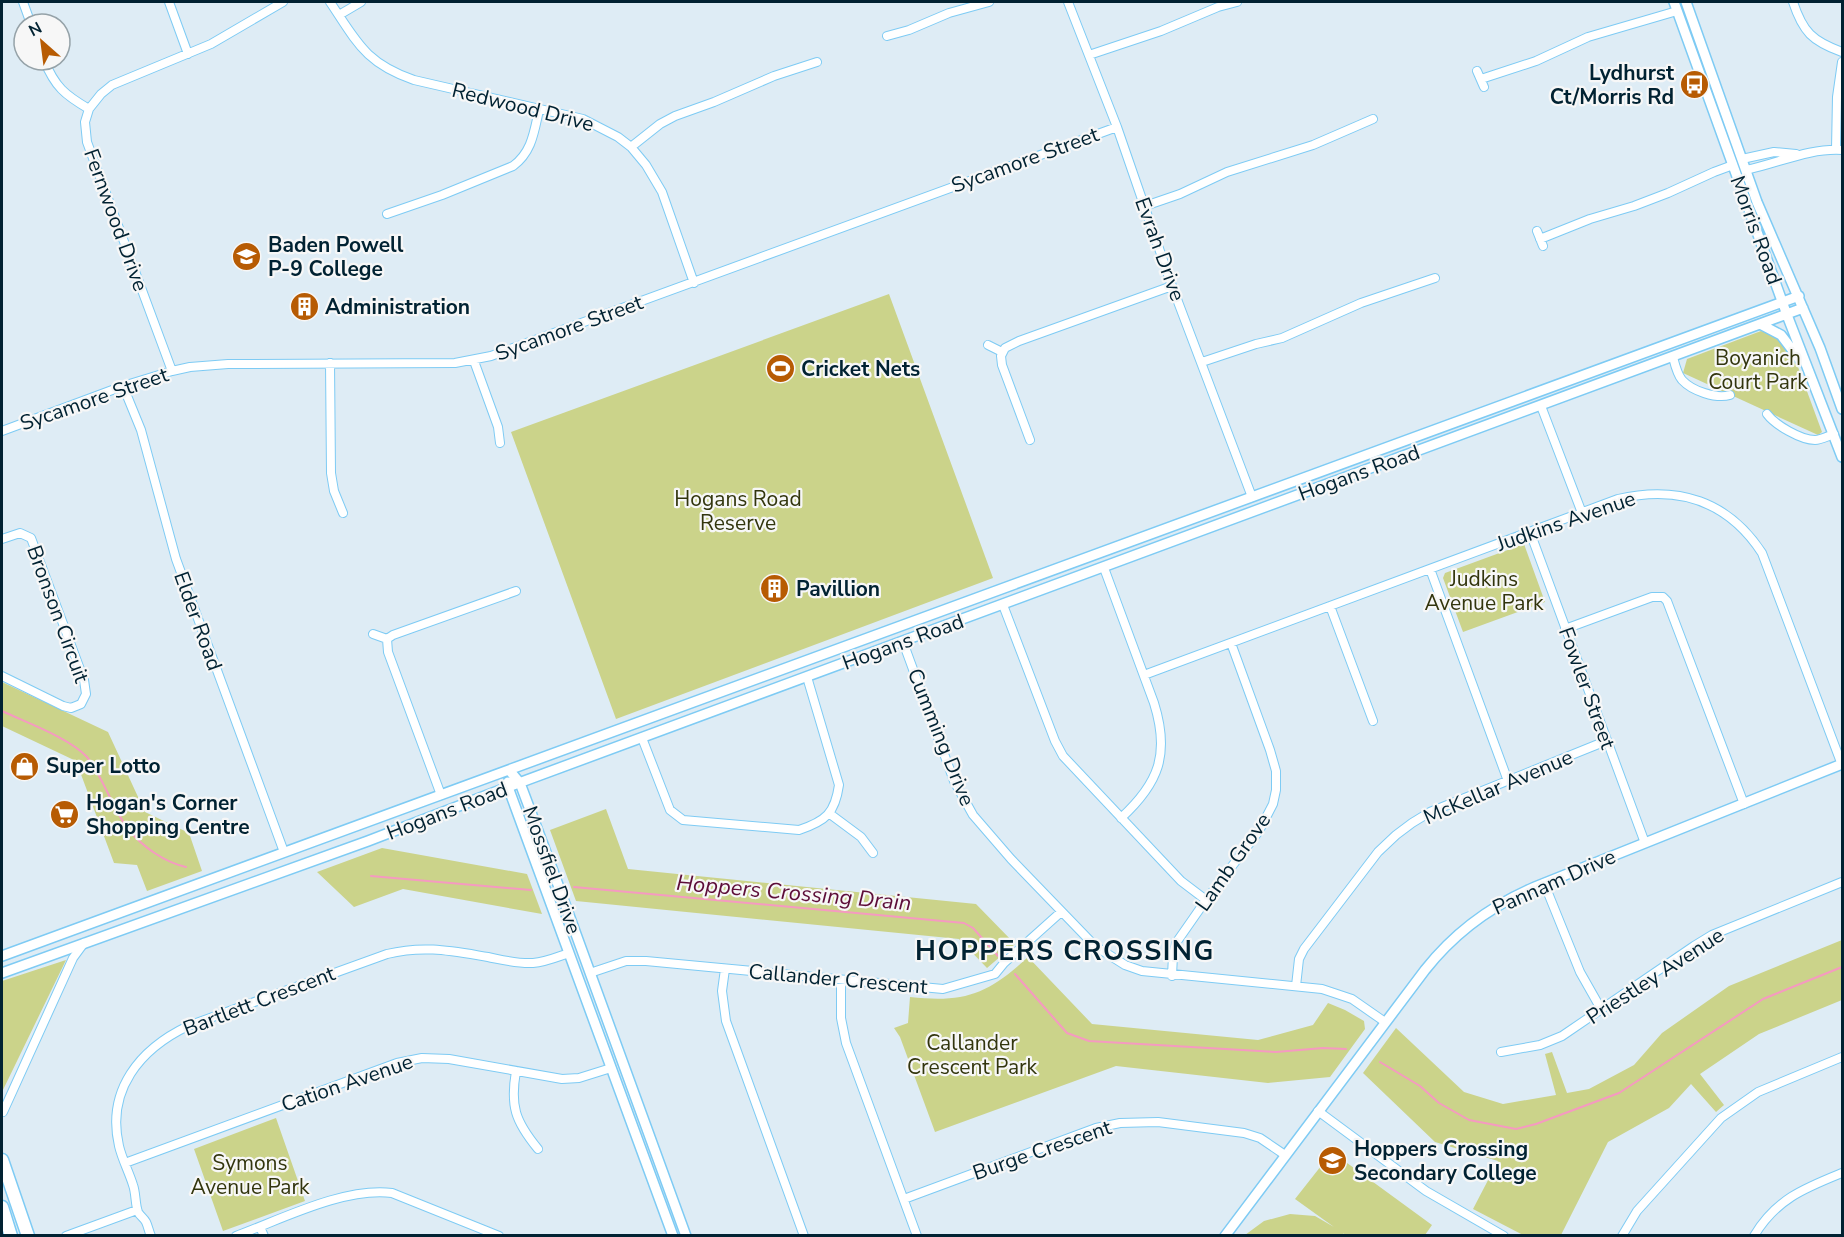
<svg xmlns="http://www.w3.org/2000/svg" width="1844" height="1237" viewBox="0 0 1844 1237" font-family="'Nunito Sans',sans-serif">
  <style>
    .green { fill: #cbd38a }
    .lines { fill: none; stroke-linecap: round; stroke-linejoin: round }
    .stream { stroke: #f59ac0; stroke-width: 2 }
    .minor-casing { stroke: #7ecbf4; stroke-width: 10 }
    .tertiary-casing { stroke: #7ecbf4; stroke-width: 12 }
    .trunk-casing { stroke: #7ecbf4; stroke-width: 15 }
    .minor { stroke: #fff; stroke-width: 8 }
    .tertiary { stroke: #fff; stroke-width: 9 }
    .trunk { stroke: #fff; stroke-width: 12 }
    .labels { text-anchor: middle; stroke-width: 4.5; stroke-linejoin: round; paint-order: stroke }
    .poi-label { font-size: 21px; font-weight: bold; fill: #012232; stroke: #f7f7f7; text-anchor: start }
    .street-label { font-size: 21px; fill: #012232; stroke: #f7f7f7 }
    .park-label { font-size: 21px; fill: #32350d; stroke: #f7f7f7 }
    .water-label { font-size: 22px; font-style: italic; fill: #5d0d38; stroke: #f7f7f7 }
    .district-label { font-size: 27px; font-weight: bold; letter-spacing: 1.5px; fill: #012232; stroke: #f7f7f7 }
  </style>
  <rect width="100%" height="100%" fill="#deecf5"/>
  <!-- green -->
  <path class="green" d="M889 294 993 578 616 719 511 432Z
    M1761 331 1775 335 1794 356 1822 432 1818 435 1683 373 1687 359Z
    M1524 544 1545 602 1463 632 1443 578 1445 573Z
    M2 682 108 732 145 812 189 833 202 871 147 891 137 865 114 863 76 761 2 726Z
    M606 809 628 869 976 904 1015 944 987 968 959 939 576 901 550 830Z
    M382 848 527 874 542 914 403 889 354 907 317 872Z
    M1842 940V1000L1759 1034 1700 1074 1724 1105 1716 1112 1691 1084 1669 1108 1608 1142 1561 1235H1523L1473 1209 1498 1161 1435 1142 1363 1073 1396 1028 1464 1092 1503 1104 1556 1095 1545 1054 1552 1052 1567 1093 1589 1089 1634 1065 1662 1033 1729 986Z
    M1028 957 1092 1024 1258 1040 1313 1025 1328 1003 1345 1010 1364 1021 1365 1029 1330 1077 1268 1083 1116 1066 935 1132 900 1037 894 1028 908 1023 910 997C965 1003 988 994 1028 957Z
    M66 960 2 1092V981Z
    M276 1118 305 1201 223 1231 194 1149Z
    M1332 1152 1432 1225 1425 1235 1346 1236 1343 1233 1344 1235H1245L1264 1221 1290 1214 1315 1216 1334 1227 1295 1199Z"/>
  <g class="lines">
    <!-- stream -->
    <path class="stream" d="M2 711C25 722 70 738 87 757 104 778 113 811 129 830 143 847 164 862 186 867
      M371 876 531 890
      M574 887 964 923 973 928 998 956
      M1015 974 1067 1033 1089 1041 1276 1052 1323 1048 1346 1049
      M1380 1062 1420 1086 1439 1103 1469 1120 1516 1129 1536 1124 1619 1093 1763 999 1842 967"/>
    <defs>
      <path id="minor" d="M23 2 31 24
        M169 2 188 54
        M330 2C357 42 365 63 414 80L583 119 618 137 631 147 646 165 662 192 694 283
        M1068 2 1117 127 1172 286 1252 497
        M1793 2C1803 32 1812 41 1842 52
        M339 15 361 2
        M887 36 909 30 949 13 989 2
        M1089 55 1161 31 1218 7 1237 2
        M44 60C55 87 65 95 89 109
        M1477 71 1484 87
        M1481 79 1536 61 1588 37 1677 11
        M631 147 660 124 675 116 714 102 774 76 817 62
        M1836 149 1837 97 1842 62
        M1742 159 1774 152 1796 154
        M1746 170C1779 163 1809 148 1842 150
        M1145 206 1180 194 1227 172 1313 145 1373 119
        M387 214 442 195 513 166C532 152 534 132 539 110
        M1537 231 1543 246
        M1540 239 1590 219 1634 206 1668 193 1714 172 1733 165
        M988 345 1002 352
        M1673 357C1675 365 1677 374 1682 380 1692 391 1716 399 1730 395
        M474 361 498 427 500 443
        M1202 362 1256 344 1282 338 1361 303 1435 278
        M330 363 331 473 334 491 343 513
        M172 371 87 142 85 122 89 109 101 94 112 85 211 44 283 2
        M123 386 141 430 176 559 284 852
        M1541 406 1582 513
        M1767 414C1775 425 1801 440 1815 440 1821 440 1828 436 1834 434
        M2 431 123 386 172 371 190 367 228 364 455 363 491 356 1117 127
        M1030 440 1002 365 1001 356 1005 348 1019 341 1172 286
        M1530 532 1645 843
        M2 539 20 533 31 538 84 680 86 694 81 704 71 708 63 706 2 676
        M1104 568 1154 703C1170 754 1159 783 1121 818
        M1430 569 1508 781
        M1003 605 1055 741 1063 756 1181 881 1206 900
        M1330 606 1373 721
        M1565 629 1652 597H1663L1667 601 1744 804
        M373 634 387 639
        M903 642 954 781 973 815 1011 859 1095 946 1125 965 1142 971 1322 989 1352 999 1385 1022
        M1144 675 1618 499C1678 485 1728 501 1762 553L1842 765
        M642 738 670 810 683 820 799 830C826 821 835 813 839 785L807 677
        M441 795 388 652 387 639 393 635 516 591
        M830 814 861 837 873 853
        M1544 883 1580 972 1601 1009
        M725 969 722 991 726 1021 804 1236
        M590 973 626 961H646L943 989 995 974 1004 963 1061 912
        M1172 976 1173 955 1176 943 1206 900 1259 831 1273 804 1276 790V771L1270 750 1231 643
        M841 980V1018L846 1043 917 1236
        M1296 986 1299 959 1304 949 1378 852 1396 835 1412 823 1430 812 1606 741
        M1501 1052 1540 1045 1562 1036 1694 946 1712 935 1842 882
        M516 1071C510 1106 515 1121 538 1149
        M1318 1111 1426 1191 1504 1236
        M3 1112 73 958 84 943
        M125 1163 397 1063 422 1058 449 1059 562 1079 579 1078 611 1068
        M904 1199 1096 1128 1120 1123 1158 1122 1244 1133 1260 1138 1285 1155
        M260 1227 264 1236
        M66 1236 137 1210
        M151 1236C149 1232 148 1226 146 1222 144 1218 140 1216 138 1212 135 1204 136 1193 133 1185 129 1172 122 1159 119 1146 106 1090 140 1049 188 1026L387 954C424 945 451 951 488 957 503 960 518 964 533 963 546 962 557 957 569 953
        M236 1236C282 1219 344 1187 392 1193L499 1236
        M1622 1236 1637 1211 1721 1118 1758 1092 1842 1057
        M1754 1236C1776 1199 1805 1188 1842 1173"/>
      <path id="tertiary" d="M1674 2 1787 315 1842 457
        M1686 2 1757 202 1820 348 1842 409
        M1762 325 1781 335 1800 360
        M509 770 520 783 553 871 686 1236
        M508 782V787L673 1236
        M2 956 1799 296
        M2 973 368 841 508 787 1803 308
        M1225 1236 1425 970C1455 932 1490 906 1535 887L1842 764"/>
      <path id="trunk" d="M2 1160 28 1236
        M2 1207 11 1236"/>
    </defs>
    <!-- minor casing -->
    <use href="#minor" class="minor-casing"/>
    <!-- tertiary casing -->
    <use href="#tertiary" class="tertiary-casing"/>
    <!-- trunk casing -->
    <use href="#trunk" class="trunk-casing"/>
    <!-- minor -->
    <use href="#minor" class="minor"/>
    <!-- tertiary -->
    <use href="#tertiary" class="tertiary"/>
    <!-- trunk -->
    <use href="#trunk" class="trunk"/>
  </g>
  <!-- icons -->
  <defs>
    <symbol id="bus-disc" viewBox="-11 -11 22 22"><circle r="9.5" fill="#b75b03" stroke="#f7f7f7"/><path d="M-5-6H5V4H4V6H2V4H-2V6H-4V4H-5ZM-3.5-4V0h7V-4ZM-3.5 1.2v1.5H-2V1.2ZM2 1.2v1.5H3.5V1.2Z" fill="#fff"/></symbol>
    <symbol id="school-disc" viewBox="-11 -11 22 22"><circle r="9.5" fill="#b75b03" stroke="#f7f7f7"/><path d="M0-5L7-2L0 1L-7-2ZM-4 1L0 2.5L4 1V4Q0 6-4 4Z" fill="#fff"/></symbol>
    <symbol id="building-disc" viewBox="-11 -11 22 22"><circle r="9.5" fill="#b75b03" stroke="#f7f7f7"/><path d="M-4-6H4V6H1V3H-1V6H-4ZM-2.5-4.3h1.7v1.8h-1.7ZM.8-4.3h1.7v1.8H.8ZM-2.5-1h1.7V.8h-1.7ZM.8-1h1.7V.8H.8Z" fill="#fff"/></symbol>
    <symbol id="stadium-disc" viewBox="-11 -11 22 22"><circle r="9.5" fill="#b75b03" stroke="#f7f7f7"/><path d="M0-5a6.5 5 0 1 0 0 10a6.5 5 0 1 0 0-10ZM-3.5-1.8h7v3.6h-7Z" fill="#fff"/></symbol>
    <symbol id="shop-disc" viewBox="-11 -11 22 22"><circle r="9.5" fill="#b75b03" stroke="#f7f7f7"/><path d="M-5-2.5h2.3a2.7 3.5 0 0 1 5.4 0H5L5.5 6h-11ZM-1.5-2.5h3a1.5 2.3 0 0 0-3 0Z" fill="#fff"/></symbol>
    <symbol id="supermarket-disc" viewBox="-11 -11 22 22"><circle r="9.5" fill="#b75b03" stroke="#f7f7f7"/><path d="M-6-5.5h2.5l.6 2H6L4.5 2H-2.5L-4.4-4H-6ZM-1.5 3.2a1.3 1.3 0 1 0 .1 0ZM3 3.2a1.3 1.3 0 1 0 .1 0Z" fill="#fff"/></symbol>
  </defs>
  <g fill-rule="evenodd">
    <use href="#bus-disc" x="1678" y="68" width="33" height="33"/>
    <use href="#school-disc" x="230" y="240" width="33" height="33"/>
    <use href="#building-disc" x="288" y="290" width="33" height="33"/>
    <use href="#stadium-disc" x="764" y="352" width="33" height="33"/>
    <use href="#building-disc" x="758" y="572" width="33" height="33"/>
    <use href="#shop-disc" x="8" y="750" width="33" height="33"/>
    <use href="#supermarket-disc" x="48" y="798" width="33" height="33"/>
    <use href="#school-disc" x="1316" y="1144" width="33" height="33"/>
  </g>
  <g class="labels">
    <!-- poi labels -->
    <g class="poi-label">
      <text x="1674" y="80" text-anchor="end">Lydhurst<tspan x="1674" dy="24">Ct/Morris Rd</tspan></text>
      <text x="268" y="252">Baden Powell<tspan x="268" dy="24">P-9 College</tspan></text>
      <text x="325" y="314">Administration</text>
      <text x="801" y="376">Cricket Nets</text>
      <text x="796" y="596">Pavillion</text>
      <text x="46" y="773">Super Lotto</text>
      <text x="86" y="810">Hogan's Corner<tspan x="86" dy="24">Shopping Centre</tspan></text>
      <text x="1354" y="1156">Hoppers Crossing<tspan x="1354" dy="24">Secondary College</tspan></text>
    </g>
    <!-- street labels -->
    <g class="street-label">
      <text transform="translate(523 107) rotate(14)" y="7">Redwood Drive</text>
      <text transform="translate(1025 160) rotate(-20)" y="7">Sycamore Street</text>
      <text transform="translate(116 220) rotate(70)" y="7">Fernwood Drive</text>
      <text transform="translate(1756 230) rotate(70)" y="7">Morris Road</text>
      <text transform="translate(1160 249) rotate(70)" y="7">Evrah Drive</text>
      <text transform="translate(569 328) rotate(-20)" y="7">Sycamore Street</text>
      <text transform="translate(94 399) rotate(-19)" y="7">Sycamore Street</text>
      <text transform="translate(1359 473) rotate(-20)" y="7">Hogans Road</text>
      <text transform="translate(1566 521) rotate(-19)" y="7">Judkins Avenue</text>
      <text transform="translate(58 614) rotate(70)" y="7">Bronson Circuit</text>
      <text transform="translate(198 621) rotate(70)" y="7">Elder Road</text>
      <text transform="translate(903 642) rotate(-20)" y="7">Hogans Road</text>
      <text transform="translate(1587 688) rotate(70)" y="7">Fowler Street</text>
      <text transform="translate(941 737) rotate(68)" y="7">Cumming Drive</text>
      <text transform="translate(1498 787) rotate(-23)" y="7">McKellar Avenue</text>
      <text transform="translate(447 811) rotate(-21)" y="7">Hogans Road</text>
      <text transform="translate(1233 862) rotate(-55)" y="7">Lamb Grove</text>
      <text transform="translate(552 870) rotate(70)" y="7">Mossfiel Drive</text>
      <text transform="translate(1554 882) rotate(-24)" y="7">Pannam Drive</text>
      <text transform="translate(1655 976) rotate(-33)" y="7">Priestley Avenue</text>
      <text transform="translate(838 979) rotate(5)" y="7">Callander Crescent</text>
      <text transform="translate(259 1001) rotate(-21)" y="7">Bartlett Crescent</text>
      <text transform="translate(347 1083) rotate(-19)" y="7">Cation Avenue</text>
      <text transform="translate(1042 1150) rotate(-19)" y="7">Burge Crescent</text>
    </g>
    <!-- park labels -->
    <g class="park-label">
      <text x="1758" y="365">Boyanich<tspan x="1758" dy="24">Court Park</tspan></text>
      <text x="738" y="506">Hogans Road<tspan x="738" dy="24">Reserve</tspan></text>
      <text x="1484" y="586">Judkins<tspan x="1484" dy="24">Avenue Park</tspan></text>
      <text x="972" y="1050">Callander<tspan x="972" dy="24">Crescent Park</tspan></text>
      <text x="250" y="1170">Symons<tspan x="250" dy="24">Avenue Park</tspan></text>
    </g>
    <!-- water labels -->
    <g class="water-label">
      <text transform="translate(794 892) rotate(5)" y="8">Hoppers Crossing Drain</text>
    </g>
    <!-- district labels -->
    <g class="district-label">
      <text x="1065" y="960">HOPPERS CROSSING</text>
    </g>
  </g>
  <!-- border -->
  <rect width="1844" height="1237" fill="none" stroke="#012232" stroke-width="6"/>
  <!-- north arrow -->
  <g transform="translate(42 42) rotate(332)"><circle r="28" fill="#f7f7f7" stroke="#95a2a8" stroke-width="1.5"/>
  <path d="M0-4.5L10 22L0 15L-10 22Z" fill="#b75b03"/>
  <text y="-9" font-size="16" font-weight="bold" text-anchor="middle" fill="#012232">N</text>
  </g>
</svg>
